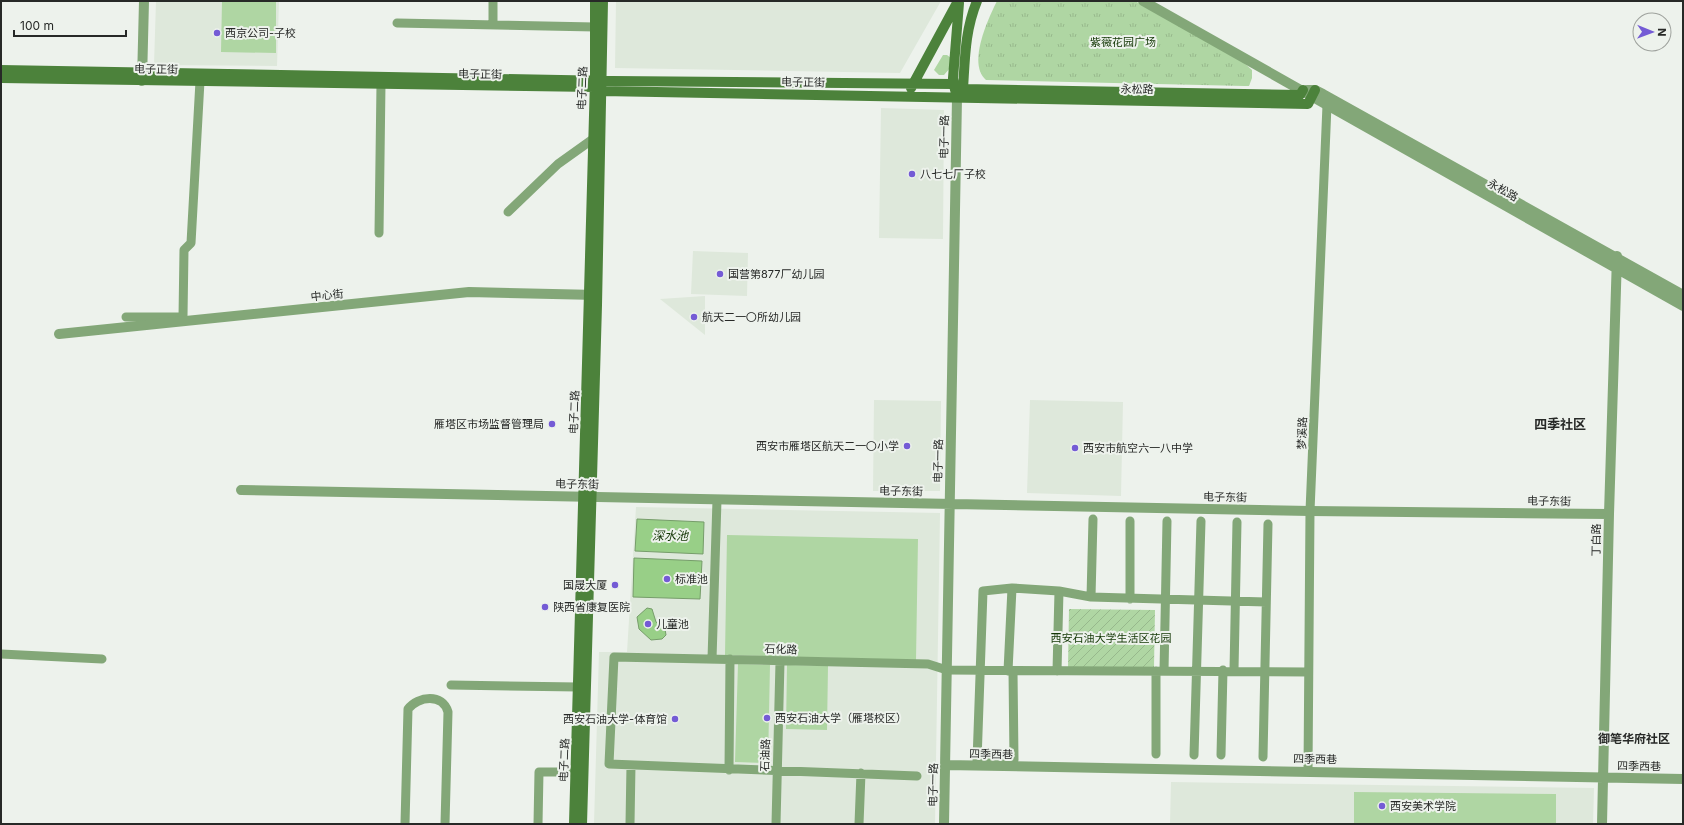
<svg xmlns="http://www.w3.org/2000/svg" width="1684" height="825" viewBox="0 0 1684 825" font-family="Inter,'Noto Sans SC',sans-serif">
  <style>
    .built { fill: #dee8db }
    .grass { fill: #afd6a3 }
    .park { fill: url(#park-tufts) }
    .garden { fill: url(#garden-furrows) }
    .water { fill: #98cf87; stroke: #769d6a }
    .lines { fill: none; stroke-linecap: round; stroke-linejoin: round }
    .minor { stroke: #83a778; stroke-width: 9 }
    .tertiary { stroke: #83a778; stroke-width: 10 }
    .secondary { stroke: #4c823b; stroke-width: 10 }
    .poi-dot { fill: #745bd5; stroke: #edf2ec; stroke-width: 1.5 }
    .labels { text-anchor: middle; stroke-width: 4; stroke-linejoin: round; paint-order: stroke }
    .poi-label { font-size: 11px; fill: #272927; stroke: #edf2ec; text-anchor: start }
    .park-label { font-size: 11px; fill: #123604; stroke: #edf2ec }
    .street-label { font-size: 11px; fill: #272927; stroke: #edf2ec }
    .water-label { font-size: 12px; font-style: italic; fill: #123504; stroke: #edf2ec }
    .neighbourhood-label { font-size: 12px; font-weight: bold; fill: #272927; stroke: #edf2ec }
    .quarter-label { font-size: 13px; font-weight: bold; fill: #272927; stroke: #edf2ec }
  </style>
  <defs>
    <pattern id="park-tufts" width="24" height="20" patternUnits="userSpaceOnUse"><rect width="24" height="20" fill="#afd6a3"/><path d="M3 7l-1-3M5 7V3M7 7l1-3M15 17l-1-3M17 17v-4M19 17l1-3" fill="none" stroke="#97b88c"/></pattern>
    <pattern id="garden-furrows" width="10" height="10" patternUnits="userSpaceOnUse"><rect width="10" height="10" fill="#afd6a3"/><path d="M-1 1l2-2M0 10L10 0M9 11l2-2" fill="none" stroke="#97b88c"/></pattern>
  </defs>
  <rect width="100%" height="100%" fill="#edf2ec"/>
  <!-- built -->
  <path class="built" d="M156 1H279L277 66 154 65Z
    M616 1H941L900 73 615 68Z
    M881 108 944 110 943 239 879 238Z
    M693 251 748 253 747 296 691 294Z
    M705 296V335L660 299Z
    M874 400 941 401 940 491H873Z
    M1030 400 1123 402 1121 496 1027 493Z
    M636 507 940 513 935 824H594L599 652H627Z
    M1171 782 1594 788 1593 824H1170Z"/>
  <!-- grass -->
  <path class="grass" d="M222 1H276V53L221 52Z
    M943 55H947L951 58 950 68 944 75H939L934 70Z
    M727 535 918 539 916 660 725 655Z
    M738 664 770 665 768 763 735 762Z
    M787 665 828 666 827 730 786 729Z
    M1354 792 1556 794V824H1354Z"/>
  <!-- park -->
  <path class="park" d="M997 1H1135L1242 61 1252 70V78L1249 86H1244L986 80C967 64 988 19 997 1Z"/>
  <!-- garden -->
  <path class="garden" d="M1069 609 1155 610 1154 667H1068Z"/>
  <!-- water -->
  <path class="water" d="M637 519 704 522 703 554 635 551Z
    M634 558 702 561 700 599 633 597Z
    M647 608 652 609 656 622 665 629 666 635 662 639 651 640 639 629 637 617Z"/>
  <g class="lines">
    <!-- minor -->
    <path class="minor" d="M397 23 595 27
      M493 25V1
      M508 212 558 164 593 139
      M379 233 381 84
      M126 317H183L184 250 191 243 200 81
      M1059 591 1091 597 1266 602
      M1091 597 1093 519
      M1130 599V521
      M1 654 102 659
      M712 659 717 500
      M1234 670 1237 522
      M1008 671 1012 588
      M1013 671 1014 760 977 761 983 591 1012 588 1059 591 1057 671
      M1164 671 1167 521
      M451 685 578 687
      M1156 754V671
      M1194 755 1201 521
      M1221 755 1223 670
      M1263 757 1268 524
      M729 770 730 659
      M1308 771 1310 511 1327 105 1330 99
      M917 776 609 764 614 657 928 664 947 670C1067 670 1187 671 1308 672
      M405 824 408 709C418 696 443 693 448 712L445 824
      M538 824 539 772H576
      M630 824 631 765
      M776 824 780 662
      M859 824 861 773"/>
    <!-- tertiary -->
    <path class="tertiary" d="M1143 1 1683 306
      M142 81 144 1
      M1307 90H1315L1323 94 1683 295
      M59 334 469 292 597 295
      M241 490 1310 511 1609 514
      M946 765 1683 779
      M944 824 957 98
      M1602 824 1609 514 1617 256"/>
    <!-- secondary -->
    <path class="secondary" d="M1 70 613 81 953 84 963 89 1300 95 1303 90
      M1 78 594 87 602 91 1308 104 1315 90
      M911 88 958 1
      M963 89C965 58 965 30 977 1
      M955 90 953 78 959 3
      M574 824 595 80V1
      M582 824 597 305 603 1"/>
  </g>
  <!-- markers -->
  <g class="poi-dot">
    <circle cx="217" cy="33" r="4"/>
    <circle cx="912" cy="174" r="4"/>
    <circle cx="720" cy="274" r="4"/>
    <circle cx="694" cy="317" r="4"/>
    <circle cx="552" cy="424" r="4"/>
    <circle cx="907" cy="446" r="4"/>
    <circle cx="1075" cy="448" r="4"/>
    <circle cx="667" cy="579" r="4"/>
    <circle cx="615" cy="585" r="4"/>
    <circle cx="545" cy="607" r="4"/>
    <circle cx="648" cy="624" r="4"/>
    <circle cx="767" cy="718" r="4"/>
    <circle cx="675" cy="719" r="4"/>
    <circle cx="1382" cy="806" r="4"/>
  </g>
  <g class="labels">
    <!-- poi labels -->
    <g class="poi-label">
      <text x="225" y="37">西京公司-子校</text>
      <text x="920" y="178">八七七厂子校</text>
      <text x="728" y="278">国营第877厂幼儿园</text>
      <text x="702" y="321">航天二一〇所幼儿园</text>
      <text x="544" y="428" text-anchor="end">雁塔区市场监督管理局</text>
      <text x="899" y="450" text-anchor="end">西安市雁塔区航天二一〇小学</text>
      <text x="1083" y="452">西安市航空六一八中学</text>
      <text x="675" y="583">标准池</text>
      <text x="607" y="589" text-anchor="end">国晟大厦</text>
      <text x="553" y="611">陕西省康复医院</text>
      <text x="656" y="628">儿童池</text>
      <text x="775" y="722">西安石油大学（雁塔校区）</text>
      <text x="667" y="723" text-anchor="end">西安石油大学-体育馆</text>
      <text x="1390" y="810">西安美术学院</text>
    </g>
    <!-- park labels -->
    <g class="park-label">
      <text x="1123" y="46">紫薇花园广场</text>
      <text x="1111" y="642">西安石油大学生活区花园</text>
    </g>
    <!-- street labels -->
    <g class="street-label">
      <text transform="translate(156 69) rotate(1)" y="4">电子正街</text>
      <text transform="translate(480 74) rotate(1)" y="4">电子正街</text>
      <text transform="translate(803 82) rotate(1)" y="4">电子正街</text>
      <text transform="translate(582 88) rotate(-88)" y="4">电子二路</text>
      <text transform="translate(1137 89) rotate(1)" y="4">永松路</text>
      <text transform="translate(944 137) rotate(-89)" y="4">电子一路</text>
      <text transform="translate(1503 190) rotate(29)" y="4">永松路</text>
      <text transform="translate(327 295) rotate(-6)" y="4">中心街</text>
      <text transform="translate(574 412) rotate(-88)" y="4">电子二路</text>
      <text transform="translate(1302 433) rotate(-88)" y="4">梦溪路</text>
      <text transform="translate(938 461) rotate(-89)" y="4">电子一路</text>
      <text transform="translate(577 484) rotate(1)" y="4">电子东街</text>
      <text transform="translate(901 491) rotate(1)" y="4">电子东街</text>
      <text transform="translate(1225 497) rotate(1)" y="4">电子东街</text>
      <text transform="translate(1549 501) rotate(1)" y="4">电子东街</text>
      <text transform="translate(1596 540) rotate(-89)" y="4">丁白路</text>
      <text transform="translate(781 649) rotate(2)" y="4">石化路</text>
      <text transform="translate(991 754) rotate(1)" y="4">四季西巷</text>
      <text transform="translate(765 755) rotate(-88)" y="4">石油路</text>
      <text transform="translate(1315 759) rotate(1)" y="4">四季西巷</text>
      <text transform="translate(564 760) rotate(-88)" y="4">电子二路</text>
      <text transform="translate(1639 766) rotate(1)" y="4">四季西巷</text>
      <text transform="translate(933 785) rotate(-89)" y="4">电子一路</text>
    </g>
    <!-- water labels -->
    <g class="water-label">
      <text x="670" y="540">深水池</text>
    </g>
    <!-- neighbourhood labels -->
    <g class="neighbourhood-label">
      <text x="1634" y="743">御笔华府社区</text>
    </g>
    <!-- quarter labels -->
    <g class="quarter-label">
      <text x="1560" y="429">四季社区</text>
    </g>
  </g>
  <!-- border -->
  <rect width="1684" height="825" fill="none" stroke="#272927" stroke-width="4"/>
  <!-- north arrow -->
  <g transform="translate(1652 32) rotate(91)"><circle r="19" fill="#edf2ec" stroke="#9ea29d"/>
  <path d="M0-3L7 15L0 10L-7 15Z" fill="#745bd5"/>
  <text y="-6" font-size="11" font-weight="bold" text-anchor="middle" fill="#272927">N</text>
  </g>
  <!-- scale -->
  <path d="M14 30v6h112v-6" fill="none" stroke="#272927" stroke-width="2"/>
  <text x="20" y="30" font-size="12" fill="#272927" stroke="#edf2ec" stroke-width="3" paint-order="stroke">100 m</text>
</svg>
